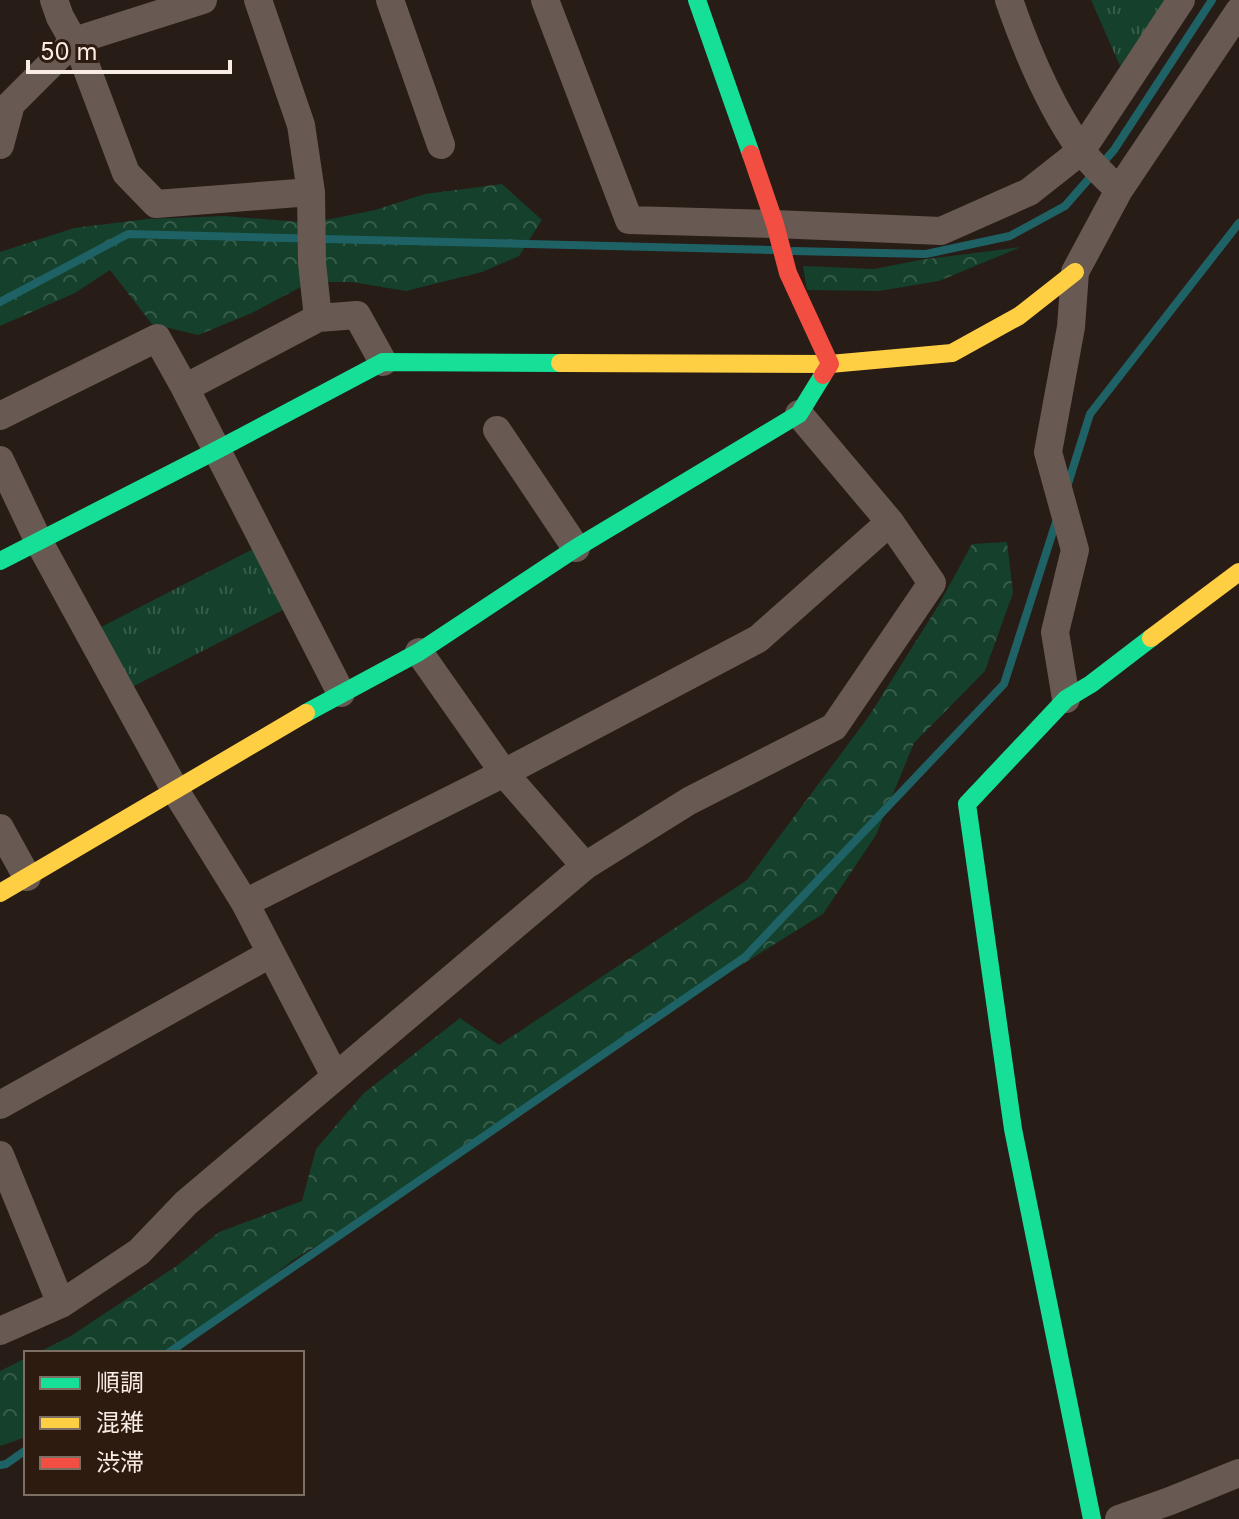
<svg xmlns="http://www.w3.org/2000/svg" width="1239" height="1519" viewBox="0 0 1239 1519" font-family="Inter,'Noto Sans JP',sans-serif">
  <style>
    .forest { fill: url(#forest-crowns) }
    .park { fill: url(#park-tufts) }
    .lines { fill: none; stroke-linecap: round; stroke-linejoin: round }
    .stream { stroke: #1f6266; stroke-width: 8 }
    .street { stroke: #685952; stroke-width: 28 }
    .fast { stroke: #16e098; stroke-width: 18 }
    .slow { stroke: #ffcf43; stroke-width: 18 }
    .jam { stroke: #f24e42; stroke-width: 18 }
  </style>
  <defs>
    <pattern id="forest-crowns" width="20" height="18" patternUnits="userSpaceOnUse" patternTransform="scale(2)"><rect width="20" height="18" fill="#14402c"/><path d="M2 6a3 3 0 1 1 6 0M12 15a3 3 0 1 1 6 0" fill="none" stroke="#375c4a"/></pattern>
    <pattern id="park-tufts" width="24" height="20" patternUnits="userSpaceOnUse" patternTransform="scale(2)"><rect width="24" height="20" fill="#14402c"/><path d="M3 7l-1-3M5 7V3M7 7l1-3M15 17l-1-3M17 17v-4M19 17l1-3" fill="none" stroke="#375c4a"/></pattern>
  </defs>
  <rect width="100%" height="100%" fill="#271c16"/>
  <!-- forest -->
  <path class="forest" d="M502 184 542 220 519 256 482 272 406 291 352 282H310L252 313 198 335 152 324 110 270 75 293 0 326V252L74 228 147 219 225 216 311 223 375 210 425 194Z
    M1021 247 939 281 879 291 807 290 803 266 874 269 920 260Z
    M1007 542 1013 593 985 671 914 743 876 835 823 914 602 1052 391 1200 293 1260 177 1353H37L69 1337 178 1265 219 1232 302 1201 316 1149 364 1093 460 1018 499 1045 747 880 869 716 938 606 972 544Z
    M26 1358V1437L0 1446V1371Z"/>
  <!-- park -->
  <path class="park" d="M1091 0H1166L1120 66Z
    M253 549 285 609 132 687 101 627Z"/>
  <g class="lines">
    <!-- stream -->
    <path class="stream" d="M793 251 926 254 1010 236 1065 206 1114 150 1212 0
      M0 302 128 234 771 250
      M1067 487 1090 414 1239 223
      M168 1353 745 957 1004 684 1057 519
      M0 1465 6 1464 26 1450"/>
    <!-- street -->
    <path class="street" d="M54 0 60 17 82 56 126 173 156 204 311 192
      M258 0 301 125 311 192 312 263 318 318
      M390 0 441 145
      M545 0 629 220 775 224 941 231 1029 192 1081 151 1181 0
      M1009 0C1027 52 1049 105 1081 150 1092 165 1106 178 1119 190
      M0 145 11 104 74 41 203 0
      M185 388 318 318 357 315 383 362
      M0 416 157 338 185 388 341 693
      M497 430 576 548
      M0 460 39 542 175 790 245 903 335 1076
      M1066 699 1055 632 1075 550 1048 452 1071 327 1075 272 1119 190 1239 11
      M0 828 27 877
      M585 866 689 801 834 727 932 583 890 522
      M245 903 504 773 758 639 890 522 799 414
      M0 1105 270 954
      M0 1155 61 1304
      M0 1331 61 1304 139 1252 186 1203 585 866 504 773 419 652
      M1119 1519 1170 1501 1239 1473"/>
    <!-- fast -->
    <path class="fast" d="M697 0 751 154
      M0 561 217 450 383 362 560 363
      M306 713 419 652 576 548 799 414 823 375
      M1092 1519 1013 1129 967 804 1066 699 1091 684 1151 638"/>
    <!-- slow -->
    <path class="slow" d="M560 363 830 364 952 353 1019 316 1075 272
      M1151 638 1239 572
      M0 893 306 713"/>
    <!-- jam -->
    <path class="jam" d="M751 154 775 224 788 273 830 364 823 375"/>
  </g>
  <!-- legend -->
  <rect x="24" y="1351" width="280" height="144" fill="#2d1b10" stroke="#7e6f65" stroke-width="2"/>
  <rect x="40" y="1377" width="40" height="12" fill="#16e098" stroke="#7e6f65" stroke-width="2"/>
  <text x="96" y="1391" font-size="24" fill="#f8ece4">順調</text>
  <rect x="40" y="1417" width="40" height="12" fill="#ffcf43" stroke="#7e6f65" stroke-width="2"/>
  <text x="96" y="1431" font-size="24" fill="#f8ece4">混雑</text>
  <rect x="40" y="1457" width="40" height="12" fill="#f24e42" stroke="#7e6f65" stroke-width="2"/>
  <text x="96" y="1471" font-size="24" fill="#f8ece4">渋滞</text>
  <!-- scale -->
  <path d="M28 60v12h202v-12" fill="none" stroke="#f8ece4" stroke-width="4"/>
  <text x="40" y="60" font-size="24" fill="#f8ece4" stroke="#2d1b10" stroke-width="6" paint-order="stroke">50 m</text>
</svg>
